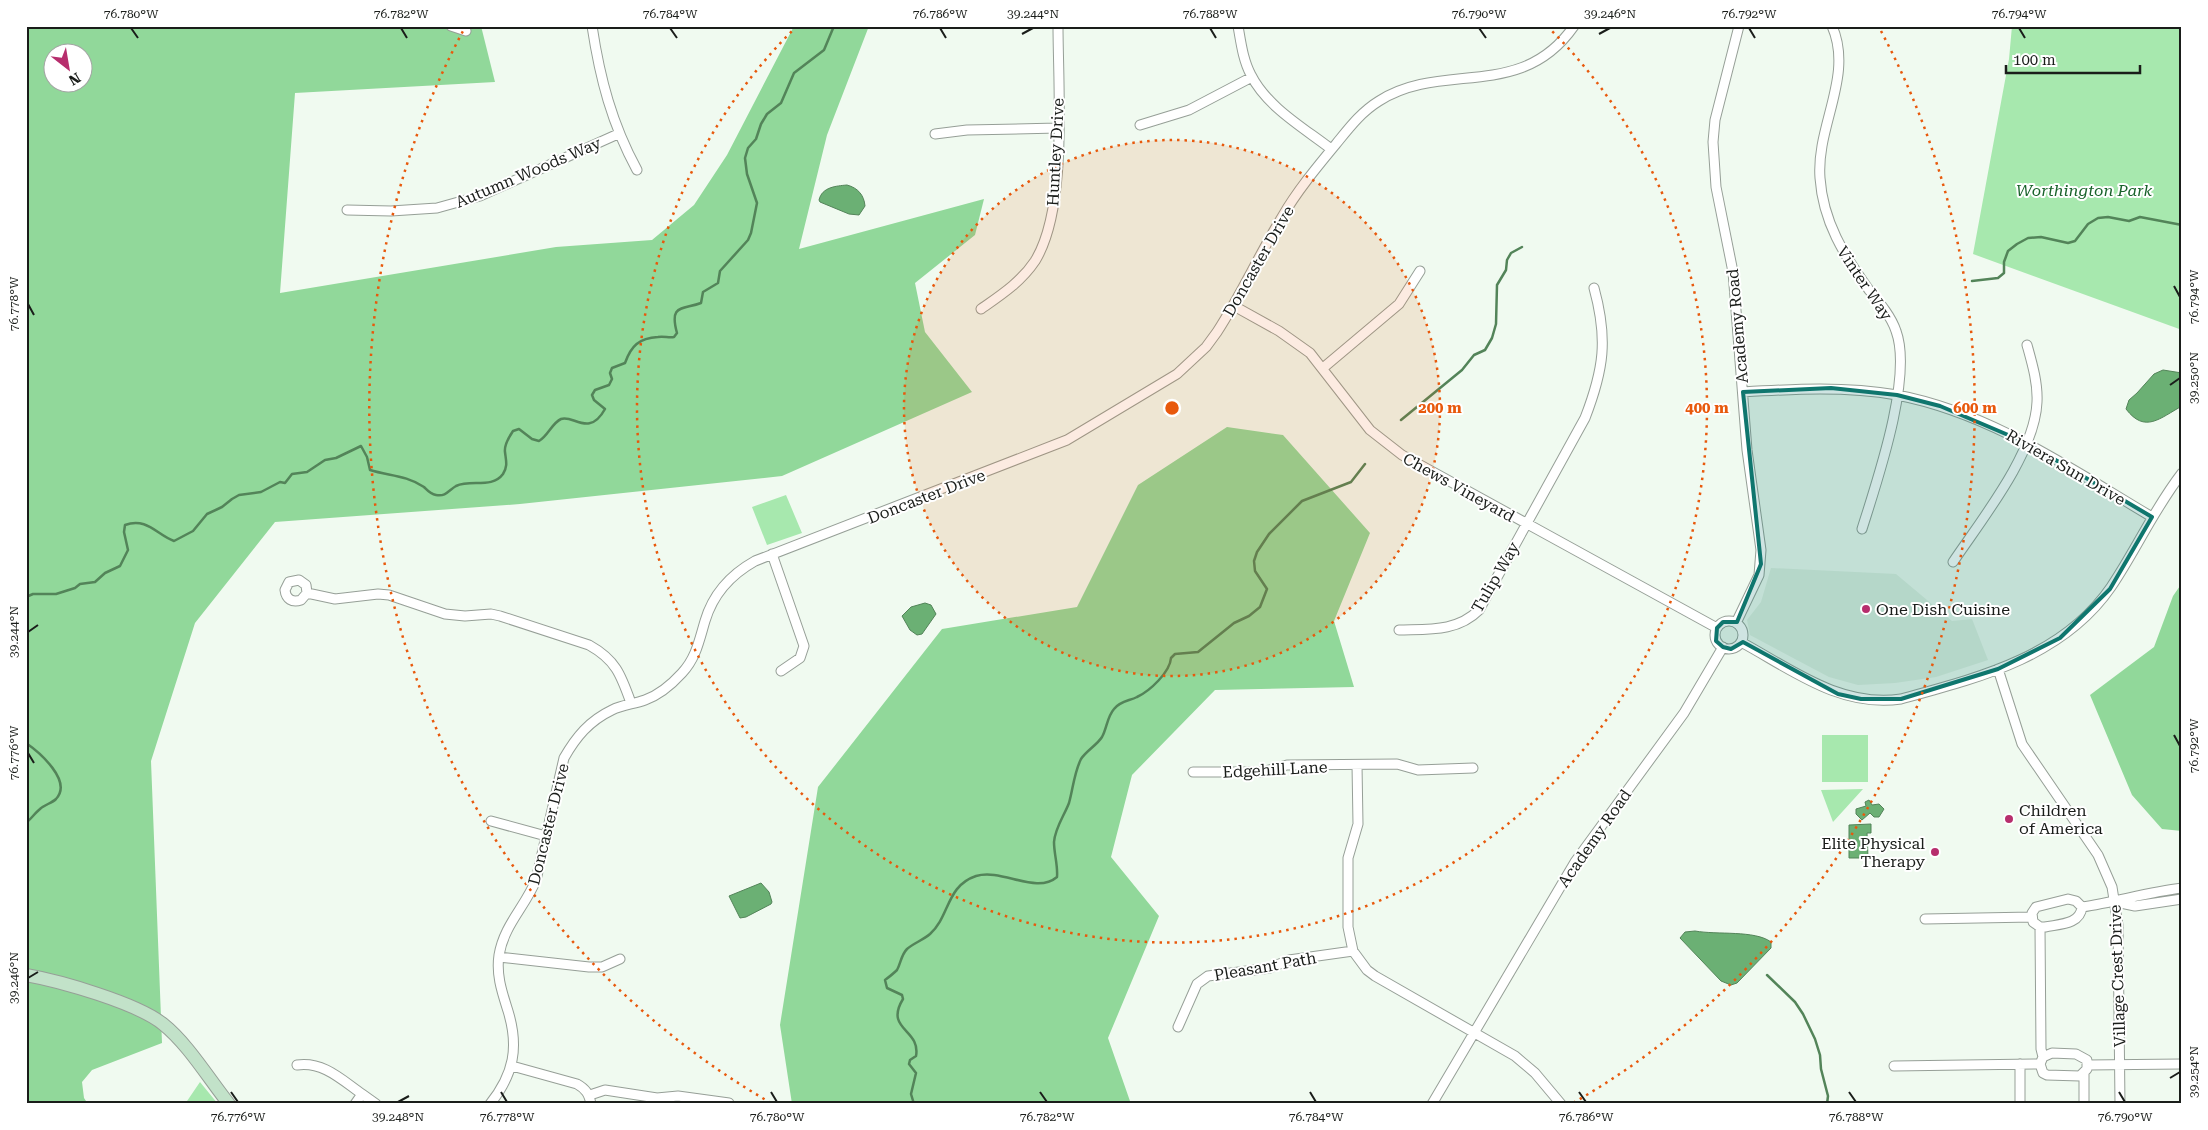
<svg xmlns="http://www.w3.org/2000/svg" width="2208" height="1130" viewBox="0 0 2208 1130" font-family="'Roboto Serif',serif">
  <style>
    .built { fill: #dfefe0 }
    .green { fill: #a7e8ae }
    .forest { fill: #91d89a; fill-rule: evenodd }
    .water { fill: #6bb074; stroke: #538459 }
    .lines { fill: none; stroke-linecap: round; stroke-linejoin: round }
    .stream { stroke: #538459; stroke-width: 2.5 }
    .street-casing { stroke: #969f97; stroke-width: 11 }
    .secondary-casing { stroke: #969f97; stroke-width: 14 }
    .street { stroke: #fff; stroke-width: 9 }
    .secondary { stroke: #c2e2c9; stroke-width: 12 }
    .marked { fill: #0f766e; fill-opacity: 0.2; stroke: #0f766e; stroke-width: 4; stroke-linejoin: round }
    .ticks { fill: none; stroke: #1a1d1a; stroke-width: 2 }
    .ring { fill: none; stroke: #e8590c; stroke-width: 2.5; stroke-dasharray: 2.5 5 }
    .poi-dot { fill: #b72e6d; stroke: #fff; stroke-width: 2 }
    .labels { text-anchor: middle; stroke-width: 4; stroke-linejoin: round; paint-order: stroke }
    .street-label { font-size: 16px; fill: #1a1d1a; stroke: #fff }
    .park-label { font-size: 16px; font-style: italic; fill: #18622a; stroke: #fff }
    .poi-label { font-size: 16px; fill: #1a1d1a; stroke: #fff; text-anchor: start }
    .centre { fill: #e8590c; stroke: #fff; stroke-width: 2.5 }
    .ring-label { font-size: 15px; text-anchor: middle; font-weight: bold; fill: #e8590c; stroke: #fff; stroke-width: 4; stroke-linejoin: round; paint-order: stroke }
    .neatline { fill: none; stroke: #1a1d1a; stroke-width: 2 }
    .ticks-label { font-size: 12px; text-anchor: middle; fill: #1a1d1a }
  </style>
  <rect width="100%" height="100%" fill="#f0faf0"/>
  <!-- built -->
  <path class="built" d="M1771 568 1896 574 1952 621 1972 619 1988 660 1936 677 1895 683 1858 685 1829 677 1750 635 1747 620 1761 602Z"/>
  <!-- green -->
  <path class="green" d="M2012 26H2182V330L1973 254 2009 59Z
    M786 495 802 533 767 545 752 507Z
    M1822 735H1868V782H1822Z
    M1863 789 1833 822 1821 790Z
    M200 1082 218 1104H185Z"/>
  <!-- forest -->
  <path class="forest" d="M26 26H481L495 82 295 93 280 293 556 247 652 240 694 205 727 155 794 26H869L827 135 799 249 984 199 975 235 915 283 925 332 972 392 782 476 520 504 275 522 195 623 151 761 162 1043 92 1070 82 1082 84 1098 88 1104H26ZM52 52H82V82H52Z
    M1227 427 1283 435 1370 533 1334 621 1354 687 1215 690 1132 775 1111 857 1159 916 1108 1038 1131 1104H792L780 1025 818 787 942 629 1077 607 1138 485Z
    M2182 583V831L2162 829 2132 795 2090 695 2154 647 2173 596Z"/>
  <!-- water -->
  <path class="water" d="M847 185C858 188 864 195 865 206L859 215 849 214 820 202 819 200C822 187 836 186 847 185Z
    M2163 370 2182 373V406C2160 418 2145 434 2126 409L2129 400 2137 393 2154 374Z
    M925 603 931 605 936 614 922 634 917 635 910 630 902 616 911 607Z
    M1869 800 1872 805 1879 804 1884 809 1879 817H1874L1870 813 1862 820 1856 814V809L1866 806 1865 802Z
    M1871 824V833H1867L1868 858H1849V825Z
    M761 883 769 892 772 902 771 904 746 917 740 918 729 896Z
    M1695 931C1717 935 1755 930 1771 942V948L1737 983 1731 985 1721 981 1680 938 1685 932Z"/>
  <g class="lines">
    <!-- stream -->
    <path class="stream" d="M1972 281 1998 278 2004 273V262L2008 251 2017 244 2028 238 2041 237 2068 243 2075 241 2088 224 2098 218 2108 217 2129 221 2140 217 2182 225
      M1401 420 1462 370 1474 355 1485 350 1492 338 1496 324 1497 285 1506 270 1507 260 1511 253 1522 247
      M26 597 33 594H56L75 588 80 584 95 582 105 573 120 566 128 550 124 532 125 525C147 517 157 535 174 541L193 531 207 514 222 507 232 499 239 495 261 492 280 482 285 483 292 474 307 472 325 460 336 458 361 446 367 457 370 470C389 476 406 475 424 487 428 491 430 494 436 495 446 497 449 490 456 486 471 479 492 489 503 474 508 466 506 461 505 452 504 445 509 437 513 431L519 429 532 439 539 441C548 436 552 423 561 419 573 414 589 438 605 409L594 400 592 395 595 390 609 385 612 379 610 373 612 368 625 363C631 346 639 338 658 337 664 336 669 338 674 337L677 333C669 304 682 310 701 303L703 292 718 283 720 271 748 240 751 233 757 203 747 174 745 158 748 148 756 139 761 124 767 114 781 103 794 73 824 50 834 26
      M26 743C39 752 73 781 56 799 52 803 44 805 40 809 35 813 31 819 26 823
      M1767 975 1795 1002 1803 1014 1815 1039 1820 1055 1821 1069 1828 1096 1827 1104
      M914 1104 911 1094 916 1073 909 1064 910 1060 916 1056C921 1029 884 1030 903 999L902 995 887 988 885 980C889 977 894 973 897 970 901 963 901 955 907 949 914 943 923 940 930 934 950 916 946 886 976 876 1002 868 1036 895 1057 877 1058 865 1054 854 1054 842 1055 828 1064 816 1069 803 1073 789 1074 773 1081 759 1086 751 1097 745 1102 737 1107 728 1107 717 1114 709 1120 701 1129 701 1137 697 1150 691 1170 672 1171 658L1175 654 1198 652 1234 623 1249 616 1260 607 1267 589 1255 571 1254 561 1257 552 1269 534 1302 501 1351 482 1365 464"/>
    <defs>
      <path id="street" d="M451 26 466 31
        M592 26C600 79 612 124 637 170
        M1238 26C1241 43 1243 60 1251 75 1267 107 1304 128 1331 149
        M1832 26C1854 76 1816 126 1820 178 1823 222 1844 255 1869 290 1879 302 1891 316 1896 331 1913 377 1877 481 1862 529
        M1140 125 1189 110 1252 77
        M935 134 967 130 1058 128
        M347 210 391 211 437 208 480 196 618 134
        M1234 306 1279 331 1310 353 1370 430 1402 455 1717 628
        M981 309C1001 295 1021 282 1035 261 1068 208 1058 89 1058 26
        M1323 368 1399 304 1420 271
        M1743 392C1794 389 1846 386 1897 395 1991 413 2071 469 2152 517
        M772 554 804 646 800 658 781 671
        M1953 562C1982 519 2035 453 2037 402 2038 383 2032 363 2027 345
        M307 593 301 600C292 603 286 599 285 590L289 582 299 580 306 585 307 593 335 599 378 594 389 595 445 614 465 616 491 614 500 616 589 645C616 660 621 675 631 703
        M1715 635a14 14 0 1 1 28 0a14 14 0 1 1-28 0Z
        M1736 623 1759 575 1761 550 1747 450 1733 272 1716 187 1713 142 1715 120 1739 26
        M1399 630C1428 629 1457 632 1479 610L1585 418C1604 369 1608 339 1594 288
        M1741 642C1791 669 1840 708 1901 699 1978 678 2063 657 2111 587 2136 550 2154 509 2182 473
        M1998 669 2022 744 2098 855 2112 887 2118 925 2120 1104
        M1357 765 1358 824 1348 858V927L1353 951 1367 970 1375 976 1515 1056 1535 1073 1561 1104
        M1193 772H1262L1287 765 1397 764 1418 770 1473 768
        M491 821 546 836
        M2068 899 2076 901 2082 907C2080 925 2059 924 2045 927H2040L2033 922 2032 913 2036 907Z
        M2116 902 2135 906 2182 899
        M2082 907C2116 902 2148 892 2182 888
        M1925 919 2032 917
        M2040 927 2041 1049 2043 1057
        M499 957 589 967H602L620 959
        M1178 1027 1197 984 1208 976 1270 968 1289 960 1353 951
        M2052 1053 2076 1054 2087 1060V1069L2080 1076 2047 1075 2043 1073 2040 1064 2043 1057Z
        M297 1065C323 1061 342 1080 362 1094
        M2088 1065 2182 1064
        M512 1066 577 1084C586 1089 589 1094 591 1104
        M1894 1066 2040 1064
        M590 1095 605 1090 657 1098 678 1096 729 1103
        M355 1104 362 1094 376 1104
        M490 1104C514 1074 519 1047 508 1011 502 992 496 975 499 955 504 925 525 907 536 880L564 758C576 737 589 721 612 710 622 705 634 704 645 700 659 695 672 684 682 673 696 658 699 641 705 621 713 594 730 575 755 561L1067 440 1177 374 1206 347 1217 332C1241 295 1259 255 1282 217 1297 191 1317 167 1336 144 1349 128 1361 112 1379 101 1444 60 1521 102 1574 26
        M1432 1104 1575 862 1684 713 1723 647
        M2020 1104V1064
        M2084 1104V1074"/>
      <path id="secondary" d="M26 975C60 981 137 1003 163 1024 188 1044 209 1079 229 1104"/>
    </defs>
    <!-- street casing -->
    <use href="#street" class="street-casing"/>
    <!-- secondary casing -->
    <use href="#secondary" class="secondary-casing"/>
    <!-- street -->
    <use href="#street" class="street"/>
    <!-- secondary -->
    <use href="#secondary" class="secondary"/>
  </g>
  <!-- marked area -->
  <path class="marked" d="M1831 388 1897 395 1940 406 2027 443 2152 517 2110 589 2060 638 1998 669 1901 699H1861L1838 694 1743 642 1731 649 1723 647 1716 641 1717 628 1723 622H1737L1761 564 1743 392Z"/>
  <!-- ticks -->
  <path class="ticks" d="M131 28 138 38M401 28 407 38M670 28 677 38M940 28 946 38M1210 28 1216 38M1479 28 1486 38M1749 28 1755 38M2019 28 2025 38M1022 34 1033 28M1599 34 1610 28M2174 286 2180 297M28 304 34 315M2170 385 2180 378M28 632 38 625M2174 735 2180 746M28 753 34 763M28 978 38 972M2170 1078 2180 1072M231 1092 238 1102M501 1092 507 1102M771 1092 777 1102M1040 1092 1047 1102M1310 1092 1316 1102M1579 1092 1586 1102M1849 1092 1856 1102M2119 1092 2125 1102M398 1102 409 1096"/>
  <!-- distance rings -->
  <circle cx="1172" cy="408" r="268" fill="#e8590c" fill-opacity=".12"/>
  <g class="ring">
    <circle cx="1172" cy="408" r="268"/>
    <path d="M1547 26A535 535 0 1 1 797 26"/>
    <path d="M771 1103A803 803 0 0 1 463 31M1881 31A803 803 0 0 1 1573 1103"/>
  </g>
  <!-- markers -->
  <g class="poi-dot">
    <circle cx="1866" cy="609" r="5"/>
    <circle cx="2009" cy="819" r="5"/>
    <circle cx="1935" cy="852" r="5"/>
  </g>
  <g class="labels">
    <!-- street labels -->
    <g class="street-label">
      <text transform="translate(1055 152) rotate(-87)" y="6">Huntley Drive</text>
      <text transform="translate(528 172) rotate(-23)" y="6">Autumn Woods Way</text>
      <text transform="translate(1258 261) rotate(-60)" y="6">Doncaster Drive</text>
      <text transform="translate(1865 283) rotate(56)" y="6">Vinter Way</text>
      <text transform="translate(1737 326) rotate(-95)" y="6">Academy Road</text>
      <text transform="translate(2066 467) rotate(30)" y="6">Riviera Sun Drive</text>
      <text transform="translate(1459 487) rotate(29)" y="6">Chews Vineyard</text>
      <text transform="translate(926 496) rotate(-21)" y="6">Doncaster Drive</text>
      <text transform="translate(1495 577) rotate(-60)" y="6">Tulip Way</text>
      <text transform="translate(1275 769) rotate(-3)" y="6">Edgehill Lane</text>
      <text transform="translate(548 824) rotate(-76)" y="6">Doncaster Drive</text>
      <text transform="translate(1594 838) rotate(-55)" y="6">Academy Road</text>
      <text transform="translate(1265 966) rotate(-10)" y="6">Pleasant Path</text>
      <text transform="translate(2117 976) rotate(-92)" y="6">Village Crest Drive</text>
    </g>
    <!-- park labels -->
    <g class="park-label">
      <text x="2084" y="196">Worthington Park</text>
    </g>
    <!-- poi labels -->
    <g class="poi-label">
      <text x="1876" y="615">One Dish Cuisine</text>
      <text x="2019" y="816">Children<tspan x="2019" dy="18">of America</tspan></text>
      <text x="1925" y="849" text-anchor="end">Elite Physical<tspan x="1925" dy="18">Therapy</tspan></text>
    </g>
  </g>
  <circle cx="1172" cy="408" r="8" class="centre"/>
  <g class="ring-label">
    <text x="1440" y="413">200 m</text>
    <text x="1707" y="413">400 m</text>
    <text x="1975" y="413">600 m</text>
  </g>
  <!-- border -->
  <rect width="2208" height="1130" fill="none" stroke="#ffffff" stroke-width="55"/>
  <!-- north arrow -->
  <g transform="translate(68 68) rotate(149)"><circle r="24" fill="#ffffff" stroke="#a3a5a3"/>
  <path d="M0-4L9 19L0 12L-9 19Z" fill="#b72e6d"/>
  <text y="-8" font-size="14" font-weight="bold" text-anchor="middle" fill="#1a1d1a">N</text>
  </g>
  <!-- scale -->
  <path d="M2006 65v8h134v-8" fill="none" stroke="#1a1d1a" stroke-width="2.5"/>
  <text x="2013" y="65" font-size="15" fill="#1a1d1a" stroke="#ffffff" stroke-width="4" paint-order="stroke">100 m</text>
  <rect x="28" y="28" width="2152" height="1074" class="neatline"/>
  <g class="ticks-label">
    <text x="131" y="18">76.780°W</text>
    <text x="401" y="18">76.782°W</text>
    <text x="670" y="18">76.784°W</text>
    <text x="940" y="18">76.786°W</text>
    <text x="1033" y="18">39.244°N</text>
    <text x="1210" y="18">76.788°W</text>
    <text x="1479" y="18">76.790°W</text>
    <text x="1610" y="18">39.246°N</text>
    <text x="1749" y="18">76.792°W</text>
    <text x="2019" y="18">76.794°W</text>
    <text transform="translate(2194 297) rotate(-90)" y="4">76.794°W</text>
    <text transform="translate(14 304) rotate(-90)" y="4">76.778°W</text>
    <text transform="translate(2194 378) rotate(-90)" y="4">39.250°N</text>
    <text transform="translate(14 632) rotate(-90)" y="4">39.244°N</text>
    <text transform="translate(2194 746) rotate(-90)" y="4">76.792°W</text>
    <text transform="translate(14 753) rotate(-90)" y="4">76.776°W</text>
    <text transform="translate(14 978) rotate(-90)" y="4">39.246°N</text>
    <text transform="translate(2194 1072) rotate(-90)" y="4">39.254°N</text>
    <text x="238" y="1121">76.776°W</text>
    <text x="398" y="1121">39.248°N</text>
    <text x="507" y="1121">76.778°W</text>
    <text x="777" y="1121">76.780°W</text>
    <text x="1047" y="1121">76.782°W</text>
    <text x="1316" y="1121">76.784°W</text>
    <text x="1586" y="1121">76.786°W</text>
    <text x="1856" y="1121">76.788°W</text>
    <text x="2125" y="1121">76.790°W</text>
  </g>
</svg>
